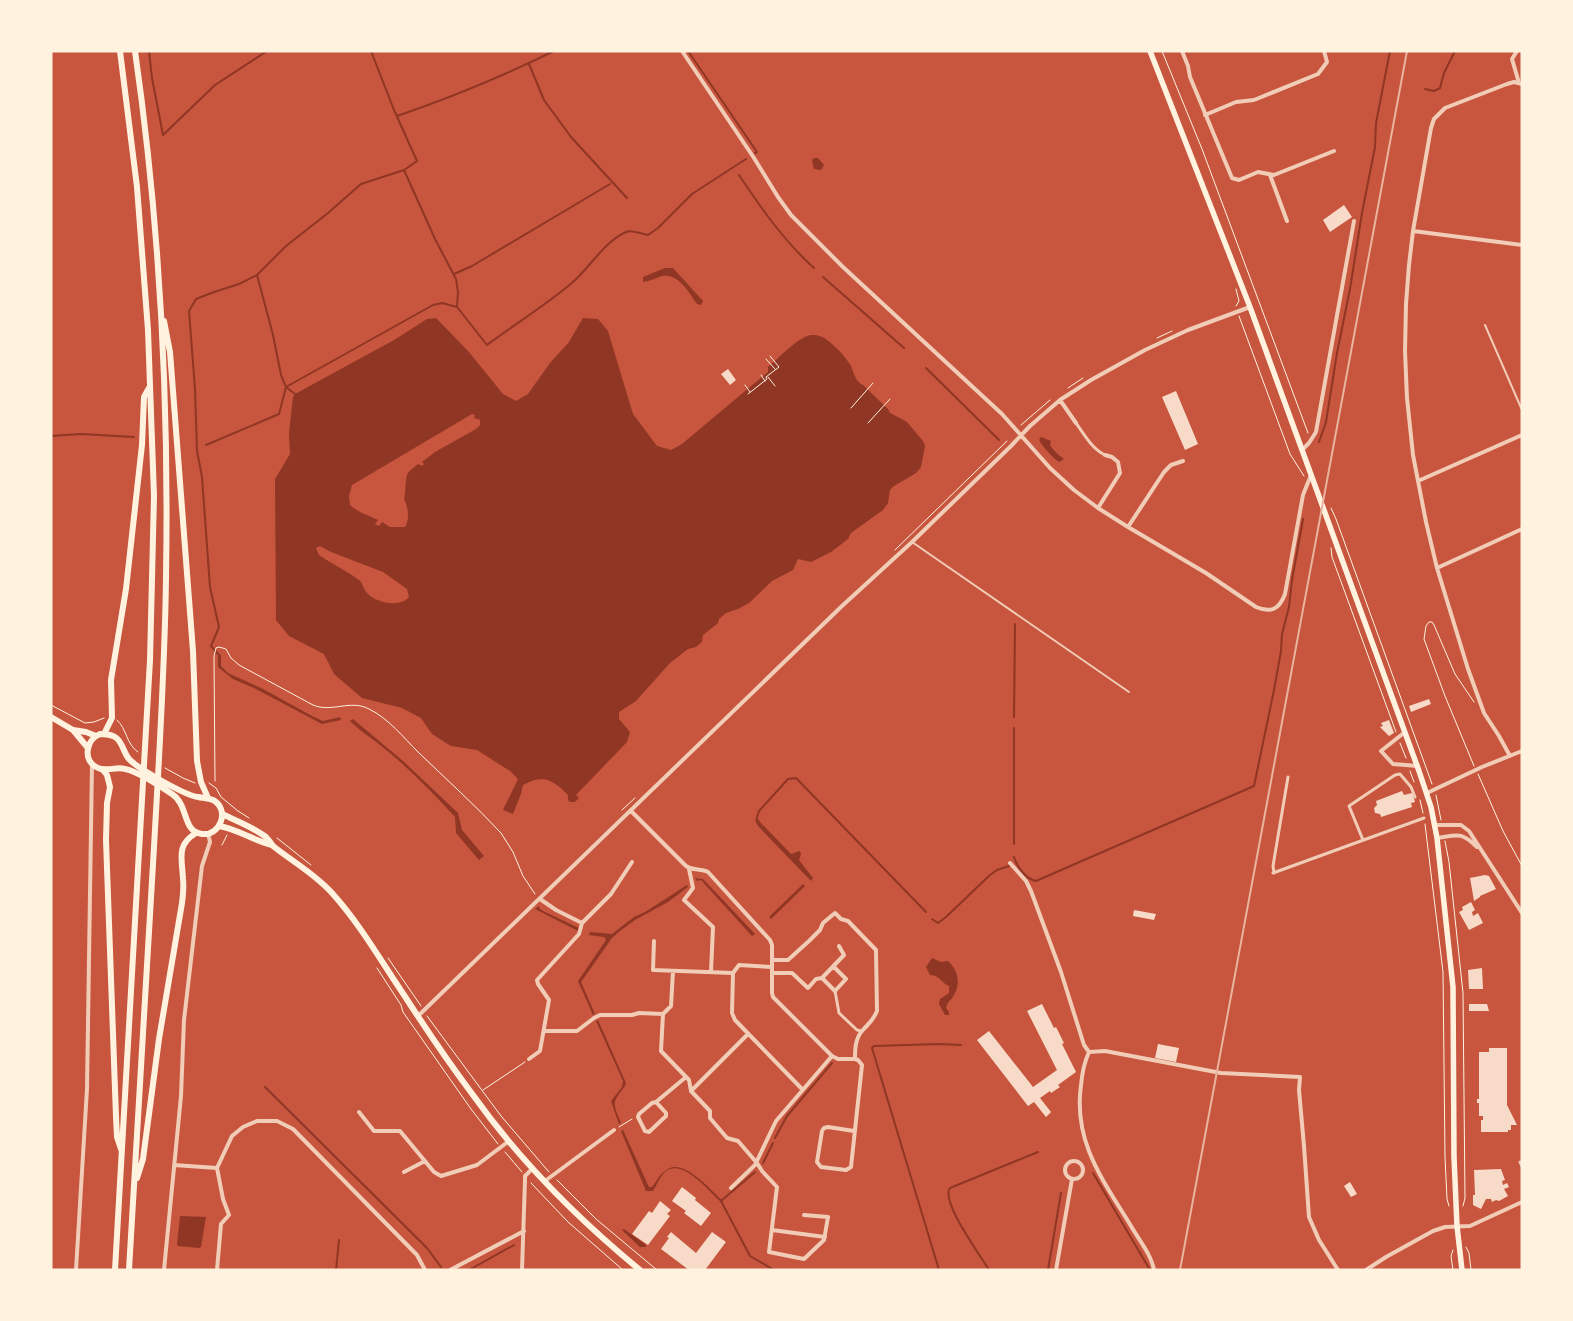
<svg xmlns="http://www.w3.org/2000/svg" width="1573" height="1321" viewBox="0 0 1573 1321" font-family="'Zilla Slab',serif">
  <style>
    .water { fill: #8f3625; fill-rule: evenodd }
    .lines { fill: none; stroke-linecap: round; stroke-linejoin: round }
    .stream { stroke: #8f3625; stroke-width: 2 }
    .building { fill: #f7dbc8 }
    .path { stroke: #fff3e0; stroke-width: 1 }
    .service { stroke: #f1ccb7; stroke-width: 2 }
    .pedestrian { stroke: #f1ccb7; stroke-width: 3 }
    .minor { stroke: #f1ccb7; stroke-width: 4 }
    .secondary { stroke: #fff3e0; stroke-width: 5.5 }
    .primary { stroke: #fff3e0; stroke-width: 6 }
    .trunk { stroke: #fff3e0; stroke-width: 6 }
    .rail { stroke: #e9b49f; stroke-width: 2 }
  </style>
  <rect width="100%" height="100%" fill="#c8553d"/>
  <!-- water -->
  <path class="water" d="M814 158H818L824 165 821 170 814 169 812 160Z
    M665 268H673L703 301 701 305 697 304C689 293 679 273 662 276 656 278 650 281 643 282V277Z
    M436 318 468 351 503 394 516 401 528 394 550 363 569 342 583 318 598 319 608 331 633 414 657 446 671 450 682 444 768 372V367C778 359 800 335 812 335 821 334 828 340 833 345 840 351 846 358 851 366 854 374 856 382 863 385L888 409 890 413 894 415 907 422 923 441 925 446 921 467 916 473 894 486 890 490 888 503 883 510 851 533 848 539 831 552 811 562 798 559 793 570 772 581 749 603 738 609 726 613 719 619 718 623 703 635 702 642 696 647 688 649 670 663 636 701 619 712V719L630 732 627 742 576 795 579 798 575 802H570L568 800V795C553 780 544 774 523 785L521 794 513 814 503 810 518 779 510 771 477 750 451 746 432 734 421 718 402 708 362 698 334 674 324 654 289 636 276 620 275 479 290 454 289 433 293 397 295 394 394 340 427 319ZM472 414 475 415 474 418 480 420V425L476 429 435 452 422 462 424 464 422 466 418 464C415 467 410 470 408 473 405 477 406 492 404 499 408 506 410 520 405 527H390L382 522 379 526 375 524 378 520C368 515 359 513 350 505L349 496 352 485ZM320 546 331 552 383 572 407 589 409 597C400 608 376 603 367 593 363 589 363 583 359 580 347 571 332 564 319 555L316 548Z
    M1041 437 1051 441 1050 445C1053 450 1059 456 1064 459L1059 462C1052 457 1043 447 1039 440Z
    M218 656H221V666L228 673 263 689 312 716 323 721 340 717 341 720 322 724 254 688 233 679 218 667Z
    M353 719 403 761 458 813 462 830 484 856 479 860 456 833 455 817C432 792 407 766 380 745 370 737 360 731 350 721Z
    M757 817 760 822 791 854 800 851 801 854 799 860 813 878 811 881 758 826 755 820Z
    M695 878 703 879 755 934 752 936 701 880 697 881Z
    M803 884 805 886 771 919 769 917Z
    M687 885 688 887 668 902 635 920 620 931 612 938 581 982 595 1014 593 1015 578 981 606 940 604 937 589 935 590 932 612 934 634 917 645 912Z
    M539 906 540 909 545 912 579 928 578 931 535 909Z
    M932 958 941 962 948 961C958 970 961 983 954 995 951 1001 948 1000 946 1008L949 1012V1015H945L939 1004 940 999 949 993V986C940 982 941 976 930 975L926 967Z
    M598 1020 626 1083 625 1086C611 1104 613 1103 621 1123L619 1124 611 1101 622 1087 623 1081 596 1021Z
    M623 1130 649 1187H652C657 1181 660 1173 668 1169 685 1159 711 1191 723 1201L721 1202C708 1191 684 1159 666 1171 660 1176 657 1185 653 1191H646L621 1131Z
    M180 1216 206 1217 201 1247 199 1248 178 1246 177 1244Z
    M624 1229 646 1245V1247H640L624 1232 622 1230Z"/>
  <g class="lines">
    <!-- stream -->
    <path class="stream" d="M149 51 152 78 163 135 215 85 267 51
      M371 51 394 110 417 161 404 170 435 239 456 279 458 292 457 306
      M688 51 757 152 755 153
      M529 64 544 100 571 137 627 198
      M1425 89 1434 91 1440 88 1444 73 1455 51
      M397 116C450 98 503 76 554 51
      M739 175C761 208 784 241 814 268
      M454 274 472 266 610 184
      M823 277 904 348
      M926 368 999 440
      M295 394 286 387 281 375 273 335 257 275 286 246 328 213 361 184 404 170
      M51 436 81 434 134 437
      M1319 442 1326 422 1337 353 1350 289 1362 213 1375 147 1376 123 1390 51
      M206 445 279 414 286 387 433 305 442 303 457 307 487 345C515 324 546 305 573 282 590 267 605 241 626 232 633 229 640 234 648 235L658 228 692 194 746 159
      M220 656 211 646 219 627 210 587 202 477 197 451 195 389 189 311 196 299 214 292 239 284 257 275
      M1014 717 1015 624
      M757 817 759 811 788 779 796 778 926 912
      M1014 844V728
      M1014 857C1017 867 1026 879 1036 881L1254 786 1274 690 1281 651 1282 634 1289 607 1292 580 1303 519
      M932 919 938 923 946 917 990 875 997 870 1009 866
      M265 1087 427 1248 441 1267
      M775 1138 787 1116 832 1063
      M763 1163 773 1143
      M1093 1173 1150 1270
      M721 1201 750 1256 774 1270
      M721 1201 755 1172
      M336 1270 339 1240
      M469 1270 514 1245
      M939 1270 872 1048 874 1046 939 1044 961 1045
      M989 1270C981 1256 940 1201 950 1188L1038 1152
      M1048 1270 1061 1193"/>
  </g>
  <!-- building -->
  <path class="building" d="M1344 205 1352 217 1330 232 1323 220Z
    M728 369 736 380 730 385 721 374Z
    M1176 391 1198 444 1185 450 1162 397Z
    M1429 699 1431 704 1411 712 1409 706Z
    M1389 720 1394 733 1389 736 1380 727 1383 726 1381 723Z
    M1402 791 1404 795 1412 793 1413 795 1415 802 1411 803 1412 807 1381 817 1380 814 1375 813 1374 808 1377 805 1376 801Z
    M1485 875 1489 876 1496 889 1480 896V897L1474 901 1470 878Z
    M1471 902 1475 910 1472 912 1473 916 1478 913 1483 923 1469 930 1459 912 1463 910 1462 907Z
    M1134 910 1156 914 1154 920 1133 916Z
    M1482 968 1483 989H1469L1468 970Z
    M1042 1004 1054 1028 1056 1027 1064 1043 1062 1044 1076 1072 1058 1085 1060 1087 1051 1093 1050 1091 1040 1098 1051 1112 1046 1117 1034 1102 1028 1106 977 1040 989 1031 1033 1087 1057 1070 1027 1011Z
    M1469 1004H1487L1489 1011H1469Z
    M1158 1044 1179 1048 1176 1062 1155 1058Z
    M1489 1048H1507V1105L1517 1125H1511V1130H1508V1132H1481V1120H1483V1116H1479V1103H1477V1099H1479V1052H1489Z
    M1501 1169 1505 1180 1502 1181 1503 1185 1507 1183 1509 1187 1504 1189 1508 1196 1499 1201 1496 1200 1492 1202 1491 1199H1486L1481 1209 1473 1205V1195H1475L1474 1170Z
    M1350 1182 1357 1194 1351 1197 1344 1186Z
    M682 1187 696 1198 695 1200 711 1213 701 1226 684 1213 686 1211 672 1201Z
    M660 1201 671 1210 667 1214 670 1216 648 1245 632 1234 649 1211 652 1213Z
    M671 1232 696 1253 712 1232 726 1242 705 1270H689L661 1249 669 1238 667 1237Z"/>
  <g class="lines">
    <!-- path -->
    <path class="path" d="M1162 51 1202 149 1308 433
      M1236 306 1239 301 1236 289
      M1239 316 1290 454 1304 476
      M1157 338 1172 331
      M766 359 775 369
      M761 375 765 381
      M768 377 775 386
      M745 385 750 392
      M1068 388 1083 378
      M748 394 767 379 766 377 779 367 770 356
      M851 408 873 383
      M868 423 890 399
      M1021 425 1050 400
      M1331 508 1336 519 1432 784
      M1331 548 1332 557 1396 732
      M895 550 1007 441
      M1474 702 1455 674 1434 625 1432 622H1429L1426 626 1424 639 1445 696 1474 766
      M51 705 85 723 94 722 104 718
      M117 720C127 729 126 744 138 752
      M1400 743 1406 758
      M165 768 183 778 195 783
      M1410 771 1414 782
      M1478 774 1503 831 1522 866
      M215 781 214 656 216 648 219 647 226 649 231 658 239 665 313 705C332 713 350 699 369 709 388 718 404 738 418 752 446 779 475 805 501 833L513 852 523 876 535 894
      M209 783 216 788 221 797 238 811
      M1436 795 1441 820
      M1420 800 1423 813
      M622 810 635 798
      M238 811 249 818
      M1425 824 1443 972 1445 1157 1447 1199 1449 1206
      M277 838 311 865
      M1445 841 1449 862 1463 993 1465 1198 1463 1206
      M222 845 227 835
      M388 958 421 1006
      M377 968 401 1005 403 1012 471 1109 498 1144
      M427 1016 501 1116 549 1172
      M483 1090 525 1062
      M619 1127 632 1119
      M505 1152 522 1172
      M557 1180 596 1219 657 1270
      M531 1183 568 1222 623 1270
      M1466 1247 1469 1253 1471 1270
      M1453 1270 1451 1256 1453 1250"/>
    <!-- service -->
    <path class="service" d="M1485 325 1522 410
      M912 542 1129 692"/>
    <!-- pedestrian -->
    <path class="pedestrian" d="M1076 423C1084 434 1092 449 1105 455
      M1363 840 1349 806 1395 775 1400 774 1411 787 1415 797
      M1273 873 1424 818
      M1274 873 1273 866 1288 777
      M835 991 839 1013 857 1030 862 1031
      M1520 1162 1522 1166"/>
    <!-- minor -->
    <path class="minor" d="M682 51 754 158 778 197 791 215 843 267 1002 414 1050 468 1074 490 1098 508 1128 527 1206 573 1256 607C1271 613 1279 610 1285 594L1303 495 1311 475
      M1182 51 1188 66 1190 77 1232 178 1239 180 1258 172 1274 175 1334 151
      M1517 51 1512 59 1519 83
      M1205 115 1236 102 1254 100 1318 74 1327 62 1324 51
      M1270 175 1287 221
      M1413 231 1522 245
      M1060 400 1076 423
      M1302 450 1309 443 1316 432 1354 221
      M1418 481 1522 435
      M1098 508 1120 473 1118 462 1112 457 1105 455
      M1128 527 1164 472 1171 465 1183 461
      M1437 568 1522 529
      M1405 732 1381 751 1393 764 1418 766
      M1510 756 1499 736 1484 713 1468 669 1437 568 1426 522 1413 455 1407 398 1405 351 1406 304 1409 265 1413 231 1431 128 1434 119 1445 108 1507 84 1514 82 1522 84
      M1427 793 1482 767 1522 751
      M631 811 686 866C693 871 701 868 708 872L770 940 772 945V993L773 997 832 1056 838 1059H855
      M1435 825H1461L1469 831 1522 913
      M1437 838C1457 835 1461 831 1477 847
      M1010 863 1026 881 1031 891 1061 972 1084 1045 1089 1052
      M689 869 693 888 684 900 713 927 711 972
      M582 923 611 894 632 862
      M654 941 653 970 733 973 739 965 772 967
      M772 960H788L809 941 820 930 823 923 835 913 841 919 848 921 876 950 877 1011C873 1021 868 1024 862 1031 855 1039 855 1050 855 1059L858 1060 862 1065 851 1167 846 1170 821 1167 817 1162 822 1131 824 1128 828 1127 854 1131
      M673 971 671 1006 663 1014 661 1051 689 1080 691 1091 710 1111V1118L727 1138 738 1141 757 1163 762 1171 777 1187 769 1252 804 1259 824 1240 828 1217 804 1215
      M733 973 732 1013 735 1020 802 1089
      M772 973H792L808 988 816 979 822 978 844 955 839 946
      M822 978 835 991 846 979 834 967
      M418 1016 842 606 912 542 1010 447 1030 426 1060 400 1091 380 1145 350 1188 330 1250 307
      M544 1031H577L594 1018 600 1015H632L639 1013 663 1014
      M1089 1052 1105 1051 1221 1073 1300 1077 1299 1090 1304 1146 1309 1217 1319 1240 1338 1270
      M1089 1052C1084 1063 1082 1074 1081 1085 1073 1142 1103 1180 1131 1226 1139 1240 1151 1254 1154 1270
      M529 1059 540 1051 549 1000 538 984 537 980 579 934 582 923 556 910 540 899
      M691 1091 748 1034
      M656 1102 666 1113V1116L649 1132 645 1131 638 1117 639 1114 652 1103 656 1102 686 1077
      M359 1112 374 1131H400L434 1172 441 1176 477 1165 509 1141
      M1065 1170a9 9 0 1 1 18 0a9 9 0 1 1-18 0Z
      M174 1165 217 1168 232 1136 243 1127 257 1121H277L293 1129 417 1255 425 1270
      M404 1172 425 1161
      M545 1181 614 1130
      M731 1188 755 1165 776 1121 832 1056
      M772 1230 825 1237
      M76 1270 87 1089 92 764
      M164 1270 181 1096 184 1020 202 866 210 842 208 833
      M217 1270 221 1224 229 1215 223 1199 217 1168
      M450 1270 524 1231
      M522 1270 525 1180V1176L533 1168
      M1056 1270 1072 1179
      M1366 1270 1386 1257 1433 1231 1445 1227 1470 1226 1522 1202"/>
    <!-- secondary -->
    <path class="secondary" d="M1150 51 1250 307 1419 771 1431 807 1437 838 1453 987 1454 1157 1457 1226 1462 1270"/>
    <!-- primary -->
    <path class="primary" d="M51 717 73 730 86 732 96 736
      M73 730 88 748
      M100 734C106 734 110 734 115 737 123 742 123 752 129 759 137 768 186 796 198 797 203 798 208 798 213 800 230 809 221 836 202 834 182 832 189 805 172 794 162 787 137 771 125 769 115 766 106 773 96 767 82 759 87 739 100 734Z
      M222 814C237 821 253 827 266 837 269 840 271 843 273 846 293 862 314 873 332 893 360 924 381 961 404 995 426 1029 449 1063 473 1095 520 1161 578 1219 640 1270
      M219 826C238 829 254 841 272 845"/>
    <!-- trunk -->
    <path class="trunk" d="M164 321 170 352 193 651 197 761 201 782 208 798
      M104 734 112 718 111 680 126 589 142 445 144 397 149 388
      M103 770 107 775 110 787 107 803 106 840 116 1117 117 1137 121 1149
      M137 1178 143 1159 159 1039 182 903C183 895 184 887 183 879 182 858 176 845 196 833
      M115 1270 150 660 154 496 148 330 137 187 120 51
      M129 1270C137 1129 145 988 154 847 159 757 165 668 166 577 169 402 160 225 135 51"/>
    <!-- rail -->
    <path class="rail" d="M1180 1270 1407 51"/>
  </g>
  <!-- border -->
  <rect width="1573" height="1321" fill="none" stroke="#fff3e0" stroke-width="105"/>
</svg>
